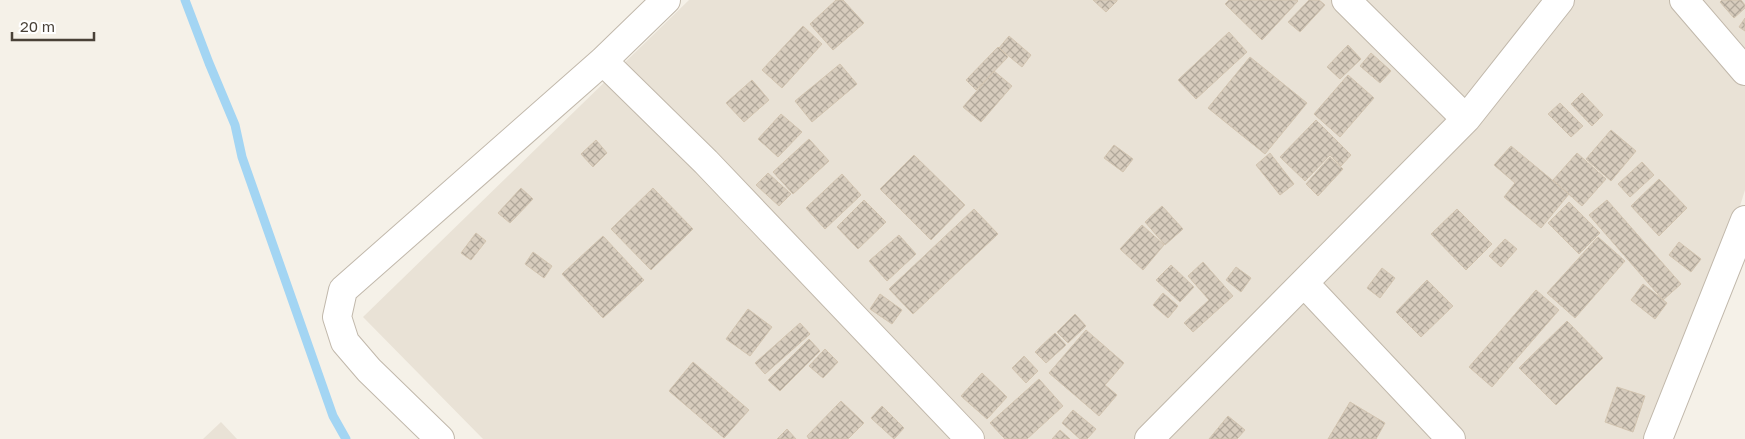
<svg xmlns="http://www.w3.org/2000/svg" width="1745" height="439" viewBox="0 0 1745 439" font-family="'Golos Text',sans-serif">
  <style>
    .residential { fill: #e9e2d6 }
    .lines { fill: none; stroke-linecap: round; stroke-linejoin: round }
    .stream { stroke: #a3d5f3; stroke-width: 9 }
    .building { fill: url(#building-cross-hatch); stroke: #d2c4b0 }
    .street-casing { stroke: #c1b8ab; stroke-width: 30 }
    .street { stroke: #fff; stroke-width: 28 }
  </style>
  <defs>
    <pattern id="building-cross-hatch" width="8" height="8" patternUnits="userSpaceOnUse" patternTransform="scale(1.25)"><rect width="8" height="8" fill="#d7ccbd"/><path d="M0 0l8 8M0 8l8-8" fill="none" stroke="#b0a79a"/></pattern>
  </defs>
  <rect width="100%" height="100%" fill="#f5f1e8"/>
  <!-- residential -->
  <path class="residential" d="M689 0H1745V190L1667 439H483L363 317Z
    M221 422 237 439H203Z"/>
  <g class="lines">
    <!-- stream -->
    <path class="stream" d="M185 0 209 63 235 125 242 157 333 416 346 439"/>
  </g>
  <!-- building -->
  <path class="building" d="M836 0H843L864 23 833 50 810 24Z
    M1093 0H1117V1L1106 12Z
    M1229 0H1297L1298 1 1262 40 1225 4Z
    M1309 0H1319L1325 5 1300 32 1288 22Z
    M1722 0H1741L1745 5V8L1734 18 1720 2Z
    M1745 18V31L1739 27Z
    M803 26 822 44 782 88 762 70Z
    M1229 32 1247 52 1196 99 1178 80Z
    M1009 36 1031 55 1022 67 999 48Z
    M1348 45 1361 59 1340 79 1327 67Z
    M998 47 1008 57 976 90 966 80Z
    M1371 53 1391 71 1380 83 1360 66Z
    M1250 57 1307 103 1265 154 1208 108Z
    M840 64 857 84 812 122 795 101Z
    M994 71 1012 86 981 122 963 107Z
    M1348 75 1374 98 1340 137 1314 114Z
    M752 80 769 100 744 122 726 103Z
    M1582 93 1603 115 1592 126 1571 104Z
    M1560 103 1583 126 1571 137 1548 114Z
    M781 114 802 132 778 157 758 139Z
    M1316 120 1351 155 1341 166 1330 155 1305 181 1280 157Z
    M1611 130 1636 151 1611 181 1586 159Z
    M809 139 829 161 793 194 773 172Z
    M596 140 607 153 593 167 581 154Z
    M1114 145 1133 159 1123 172 1104 158Z
    M1511 146 1569 194 1541 228 1504 197 1515 183 1494 165Z
    M1270 153 1294 184 1280 195 1256 165Z
    M1577 153 1606 179 1582 206 1553 180Z
    M914 155 965 205 931 240 880 189Z
    M1330 157 1343 169 1318 196 1306 184Z
    M1642 162 1654 175 1630 197 1618 184Z
    M768 173 791 194 779 206 756 185Z
    M842 174 861 195 825 229 806 208Z
    M1659 179 1687 208 1659 236 1631 206Z
    M521 188 533 199 510 223 498 213Z
    M653 188 693 229 651 270 611 229Z
    M864 200 886 222 858 249 837 227Z
    M1607 200 1681 284 1663 300 1589 215Z
    M1569 202 1600 233 1579 254 1548 223Z
    M1162 206 1183 229 1165 245 1145 222Z
    M974 209 998 234 913 314 889 289Z
    M1457 209 1492 244 1466 270 1431 234Z
    M1142 225 1164 245 1143 270 1120 249Z
    M476 233 486 241 471 260 461 253Z
    M899 235 916 254 887 281 869 261Z
    M603 236 644 280 603 318 562 274Z
    M1598 237 1625 261 1575 318 1547 293Z
    M1505 239 1517 249 1501 267 1489 256Z
    M1679 242 1701 259 1691 272 1669 255Z
    M533 252 552 266 544 278 525 264Z
    M1203 262 1233 296 1193 332 1184 323 1209 300 1188 276Z
    M1171 265 1194 287 1180 302 1156 280Z
    M1236 267 1251 278 1241 292 1226 280Z
    M1382 268 1395 278 1380 298 1367 288Z
    M1427 280 1453 306 1421 337 1396 312Z
    M1643 284 1667 303 1655 319 1631 300Z
    M1536 290 1559 310 1492 387 1469 367Z
    M1163 293 1178 306 1168 318 1153 305Z
    M880 294 902 310 892 324 870 309Z
    M748 309 772 327 750 356 726 339Z
    M1075 314 1086 326 1068 343 1057 332Z
    M1567 321 1603 358 1556 405 1519 368Z
    M800 323 810 334 765 374 755 363Z
    M1086 330 1124 363 1105 385 1117 395 1099 416 1049 373Z
    M1055 333 1066 345 1046 363 1035 352Z
    M809 339 820 351 780 391 768 380Z
    M825 349 838 362 823 378 809 366Z
    M1024 356 1038 371 1026 383 1012 368Z
    M693 362 749 410 724 438 669 391Z
    M982 373 1007 397 987 419 961 396Z
    M1039 379 1063 406 1027 439H1005L990 423Z
    M1617 387 1645 396 1633 432 1605 422Z
    M841 401 864 423 848 439H809L807 436Z
    M1350 402 1385 423 1376 439H1328Z
    M882 406 904 428 894 439 871 418Z
    M1073 410 1096 429 1087 439H1080L1062 423Z
    M1228 416 1245 430 1237 439H1209Z
    M787 429 796 439H777Z
    M1060 430 1070 439H1052Z"/>
  <g class="lines">
    <defs>
      <path id="street" d="M1346 0 1466 119
        M1684 0 1745 71
        M603 61 706 162 970 439
        M1304 283 1451 439
        M440 439 369 370 345 342 337 317 343 290 603 61 666 0
        M1149 439 1466 119 1560 0
        M1658 439 1745 220"/>
    </defs>
    <!-- street casing -->
    <use href="#street" class="street-casing"/>
    <!-- street -->
    <use href="#street" class="street"/>
  </g>
  <!-- scale -->
  <path d="M12 32v8h82v-8" fill="none" stroke="#494137" stroke-width="2.5"/>
  <text x="20" y="32" font-size="15" fill="#494137" stroke="#ffffff" stroke-width="4" paint-order="stroke">20 m</text>
</svg>
